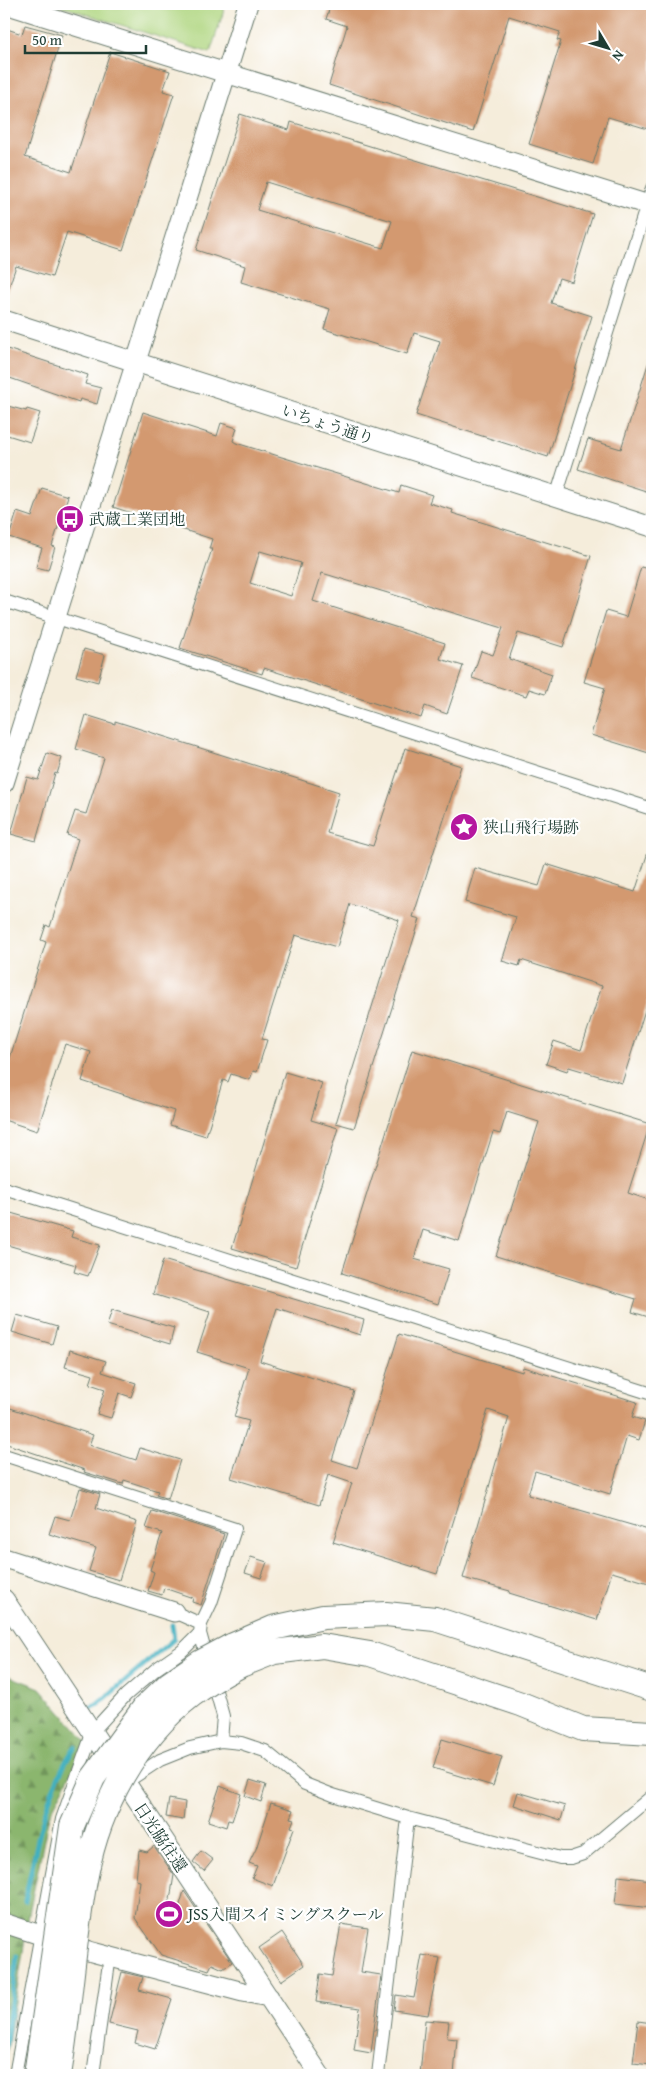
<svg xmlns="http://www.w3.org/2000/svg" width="656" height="2079" viewBox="0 0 656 2079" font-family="'Gentium Book Plus','Noto Serif JP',serif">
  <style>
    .grass { fill: #afd57f; stroke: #67895a }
    .forest { fill: url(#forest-firs); stroke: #557a51 }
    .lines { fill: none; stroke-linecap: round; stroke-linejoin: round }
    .stream { stroke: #43b0c0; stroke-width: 5 }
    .building { fill: #d3996f; fill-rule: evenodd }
    .street-casing { stroke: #6a7b6e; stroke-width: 14 }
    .secondary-casing { stroke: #6a7b6e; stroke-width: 21 }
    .highway-casing { stroke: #6a7b6e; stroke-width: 26 }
    .street { stroke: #fff; stroke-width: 12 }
    .secondary { stroke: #fff; stroke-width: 19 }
    .highway { stroke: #fff; stroke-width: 24 }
    .highway-bridge-casing { stroke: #6a7b6e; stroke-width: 26; stroke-linecap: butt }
    .highway-bridge { stroke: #fff; stroke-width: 24 }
    .labels { text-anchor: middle; stroke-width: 4.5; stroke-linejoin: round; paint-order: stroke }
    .street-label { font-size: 16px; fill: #1f3d34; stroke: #fff }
    .poi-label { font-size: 16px; fill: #1f3d34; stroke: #fff; text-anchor: start }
  </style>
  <defs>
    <pattern id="forest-firs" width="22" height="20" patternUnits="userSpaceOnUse" patternTransform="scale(1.25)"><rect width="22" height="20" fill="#8bb66e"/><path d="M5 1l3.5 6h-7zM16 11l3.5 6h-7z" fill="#71955b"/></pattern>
  </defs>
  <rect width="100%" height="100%" fill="#fff"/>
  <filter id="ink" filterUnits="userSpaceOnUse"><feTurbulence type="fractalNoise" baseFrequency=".02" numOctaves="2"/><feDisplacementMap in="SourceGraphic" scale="10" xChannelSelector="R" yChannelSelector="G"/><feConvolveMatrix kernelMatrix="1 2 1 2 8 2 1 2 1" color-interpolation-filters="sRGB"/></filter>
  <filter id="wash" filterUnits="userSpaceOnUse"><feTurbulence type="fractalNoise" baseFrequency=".0096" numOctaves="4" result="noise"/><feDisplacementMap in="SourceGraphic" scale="20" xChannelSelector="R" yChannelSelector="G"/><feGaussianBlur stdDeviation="1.12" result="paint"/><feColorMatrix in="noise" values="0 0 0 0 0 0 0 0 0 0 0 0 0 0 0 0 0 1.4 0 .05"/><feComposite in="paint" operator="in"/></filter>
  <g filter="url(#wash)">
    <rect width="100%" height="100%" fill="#f5eddb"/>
    <!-- grass -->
    <path class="grass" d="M54 4H226L210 53Z"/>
    <!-- forest -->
    <path class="forest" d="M4 1674 40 1688 87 1742 49 1816 30 1908 4 2071Z"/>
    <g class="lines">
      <!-- stream -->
      <path class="stream" d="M90 1708 97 1705 174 1639 172 1625
        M25 1901C36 1848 44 1793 75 1747
        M4 2057 17 1956"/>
    </g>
    <g id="blocks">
      <!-- building -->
      <path class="building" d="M331 4H652V114L648 129 608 117 593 164 529 144 561 41 557 40 560 32 509 16 473 132 329 85 347 26 326 19Z
        M25 25 62 35 25 157 71 172 110 52 170 71 163 91 174 94 123 250 67 232 52 277 16 266 6 296 4 295V28L22 34Z
        M240 114 289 130 291 122 593 214 572 282 559 278 551 303 592 316 548 457 416 415 440 341 414 333 407 354 324 329 330 309 241 282 245 266 196 250ZM266 182 392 221 383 248 257 210Z
        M4 348 88 375 85 384 101 388 97 404 80 399 79 402 4 376Z
        M649 361 652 362V493L578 469 588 439 621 449Z
        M4 405 26 411 27 409 40 413 30 442 4 434Z
        M143 412 217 436 221 423 237 428 233 441 236 443 399 493 401 485 432 495 429 503 453 510 452 513 591 556 563 647 518 633 509 659 552 674 545 694 529 689 526 696 472 678 481 651 493 655 503 628 322 573 313 601 445 643 440 659 463 666 447 714 425 706 421 718 264 668 262 674 180 648 212 549H209L212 539 113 507ZM260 551 301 563 291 596 250 583Z
        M42 488 68 496 52 546 55 547 48 570 36 567 42 548 9 537 17 512 32 517Z
        M641 567 652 570V754L591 735 605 688 584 682 606 611 626 617Z
        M84 649 105 655 98 682 76 676Z
        M86 715 115 724V721L339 792 327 833 373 846 405 748 461 766 413 917 420 919 354 1128 336 1123 399 920 350 904 337 947 295 935 262 1039 267 1040 257 1072 253 1071 250 1080 231 1074 228 1082 223 1080 206 1136 170 1125 174 1111 82 1081 91 1052 65 1044 37 1131 4 1120V1062L8 1064 46 942 41 940 46 925 50 927 78 839 67 835 75 811 86 814 104 758 76 749Z
        M47 753 62 758 57 774 55 773 36 841 11 834 27 777 38 780Z
        M650 846 652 847V988L622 1083 569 1067 567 1071 546 1064 554 1041 581 1050 602 986 521 960 519 966 502 961 516 917 465 902 475 868 539 886 546 864 635 892Z
        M412 1050 650 1124 628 1193 652 1201V1318L632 1312 636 1299 496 1256 539 1122 507 1112 500 1134 493 1132 459 1241 423 1230 414 1259 449 1269 438 1304 342 1273Z
        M285 1072 322 1083 311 1120 338 1128 296 1267 232 1248Z
        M4 1211 73 1231 71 1237 100 1245 88 1276 74 1272 76 1265 4 1244Z
        M163 1260 364 1320 360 1335 277 1308 260 1361 354 1391 332 1460 357 1468 399 1334 522 1372 523 1367 637 1402 632 1417 645 1421 639 1440 627 1436 610 1494 535 1471 528 1495 652 1531V1584L612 1572 597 1620 509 1593 510 1591 463 1578 509 1417 488 1410 437 1574 333 1542 352 1483 328 1475 319 1505 231 1478 249 1421 234 1417 249 1368 197 1352 210 1312 153 1294Z
        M112 1310 174 1328 170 1344 107 1325Z
        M17 1315 57 1327 52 1344 12 1332Z
        M70 1350 106 1361 102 1372 136 1383 131 1397 119 1393 111 1418 97 1414 105 1389 90 1384 93 1375 65 1367Z
        M4 1406 93 1435 89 1445 136 1460 140 1448 180 1460 168 1499 156 1495 158 1491 124 1480 123 1484 84 1472 85 1470 4 1443Z
        M80 1488 100 1494 96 1508 137 1522 119 1580 89 1571 96 1548 49 1534 55 1516 70 1520Z
        M152 1511 224 1534 201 1605 192 1602 193 1598 164 1588 162 1595 148 1591 154 1572 150 1570 162 1533 146 1528Z
        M251 1557 267 1562 261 1578 245 1573Z
        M442 1739 502 1757 493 1786 433 1768Z
        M250 1780 266 1785 261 1802 245 1796Z
        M220 1786 241 1794 232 1821 228 1820 226 1827 208 1821Z
        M518 1792 565 1806 561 1820 514 1805Z
        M169 1799 185 1802 183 1820 166 1817Z
        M271 1803 293 1810 290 1818 294 1819 291 1827 294 1828 273 1886 252 1878 257 1866 249 1863 256 1849Z
        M154 1846 174 1875 169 1906 179 1908 184 1891 232 1962 223 1969 212 1964 209 1970 161 1955 135 1918 140 1881 136 1880 139 1850 147 1852Z
        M201 1851 213 1860 204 1871 193 1862Z
        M618 1876 652 1880V1908L615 1904Z
        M341 1924 368 1928 361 1972 381 1975 371 2053 354 2050 360 2008 316 2002 320 1974 332 1976Z
        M282 1932 304 1965 281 1981 259 1948Z
        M422 1955 440 1958 428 2015 394 2010 396 1995 414 1998Z
        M122 1972 143 1977 139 1990 172 1999 155 2049 135 2043 138 2031 109 2024Z
        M425 2020 449 2022 447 2038 457 2039 454 2075H420Z
        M638 2021 652 2023 651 2065 633 2063Z"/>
    </g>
  </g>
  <g filter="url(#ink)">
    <use href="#blocks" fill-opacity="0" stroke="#6a7b6e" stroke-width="1"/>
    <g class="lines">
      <defs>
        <path id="street" d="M556 497 652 188
          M4 601 652 809
          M4 1188 652 1394
          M4 1455 235 1529 211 1603 201 1624
          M174 1612 201 1624 200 1633 223 1716 221 1741
          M125 1783 160 1760 190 1748 221 1741 241 1743 265 1751 305 1784 333 1795 408 1818 560 1858H571L583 1854 652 1796
          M15 2075 62 1819 93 1731 126 1695 156 1669 182 1651 200 1633
          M93 2075 110 1956
          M378 2075 408 1818"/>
        <path id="secondary" d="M5 4 652 206
          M4 320 652 527
          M4 783 248 4
          M4 1558 174 1612
          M4 1599 320 2075
          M4 1923 92 1952 243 1992 269 1997"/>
        <path id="highway" d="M231 1646 273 1628 323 1617 386 1614 435 1619 652 1689
          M241 1665 274 1652 322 1646 370 1654 521 1704 583 1729 652 1733"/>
      </defs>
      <!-- street casing -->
      <use href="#street" class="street-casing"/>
      <!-- secondary casing -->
      <use href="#secondary" class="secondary-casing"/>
      <!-- highway casing -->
      <use href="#highway" class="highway-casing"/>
      <!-- street -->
      <use href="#street" class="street"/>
      <!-- secondary -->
      <use href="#secondary" class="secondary"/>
      <!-- highway -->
      <use href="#highway" class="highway"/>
      <defs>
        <path id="highway-bridge" d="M36 2075 72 1826 93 1778 144 1708 169 1684 201 1662 231 1646
          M59 2075C70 2009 73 1941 86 1875 99 1807 136 1738 192 1695 207 1684 224 1674 241 1665"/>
      </defs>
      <!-- highway-bridge casing -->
      <use href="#highway-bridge" class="highway-bridge-casing"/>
      <!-- highway-bridge -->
      <use href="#highway-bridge" class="highway-bridge"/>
    </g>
  </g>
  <!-- icons -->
  <defs>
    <symbol id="bus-disc" viewBox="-11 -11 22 22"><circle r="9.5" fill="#b5179e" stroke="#fff"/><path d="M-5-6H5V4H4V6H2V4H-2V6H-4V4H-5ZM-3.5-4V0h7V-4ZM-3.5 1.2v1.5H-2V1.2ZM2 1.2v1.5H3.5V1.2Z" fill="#fff"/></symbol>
    <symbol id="sight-disc" viewBox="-11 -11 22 22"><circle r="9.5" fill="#b5179e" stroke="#fff"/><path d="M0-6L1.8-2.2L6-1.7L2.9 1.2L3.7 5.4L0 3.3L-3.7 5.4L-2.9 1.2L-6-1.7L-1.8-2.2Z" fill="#fff"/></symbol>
    <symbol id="stadium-disc" viewBox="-11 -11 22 22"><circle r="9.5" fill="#b5179e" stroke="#fff"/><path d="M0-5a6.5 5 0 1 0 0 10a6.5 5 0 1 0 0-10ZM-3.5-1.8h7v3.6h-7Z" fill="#fff"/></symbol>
  </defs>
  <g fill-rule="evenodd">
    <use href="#bus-disc" x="54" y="503" width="32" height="32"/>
    <use href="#sight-disc" x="448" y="811" width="32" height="32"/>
    <use href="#stadium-disc" x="153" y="1898" width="32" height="32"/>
  </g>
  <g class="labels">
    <!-- street labels -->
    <g class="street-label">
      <text transform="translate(328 424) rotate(18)" y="6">いちょう通り</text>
      <text transform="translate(161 1837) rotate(56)" y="6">日光脇往還</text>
    </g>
    <!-- poi labels -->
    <g class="poi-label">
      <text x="89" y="525">武蔵工業団地</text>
      <text x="483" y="833">狭山飛行場跡</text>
      <text x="188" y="1920">JSS入間スイミングスクール</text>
    </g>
  </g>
  <!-- margin -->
  <rect width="656" height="2079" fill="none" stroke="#fff" stroke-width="20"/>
  <!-- north arrow -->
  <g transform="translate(608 48) rotate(128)" stroke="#ffffff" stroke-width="4" paint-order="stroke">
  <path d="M0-4L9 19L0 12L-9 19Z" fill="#1f3d34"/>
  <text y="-8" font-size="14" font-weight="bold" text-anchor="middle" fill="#1f3d34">N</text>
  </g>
  <!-- scale -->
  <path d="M25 45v8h121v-8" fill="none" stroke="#1f3d34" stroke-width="2.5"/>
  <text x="32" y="45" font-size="15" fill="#1f3d34" stroke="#ffffff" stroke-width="4" paint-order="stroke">50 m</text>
</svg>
